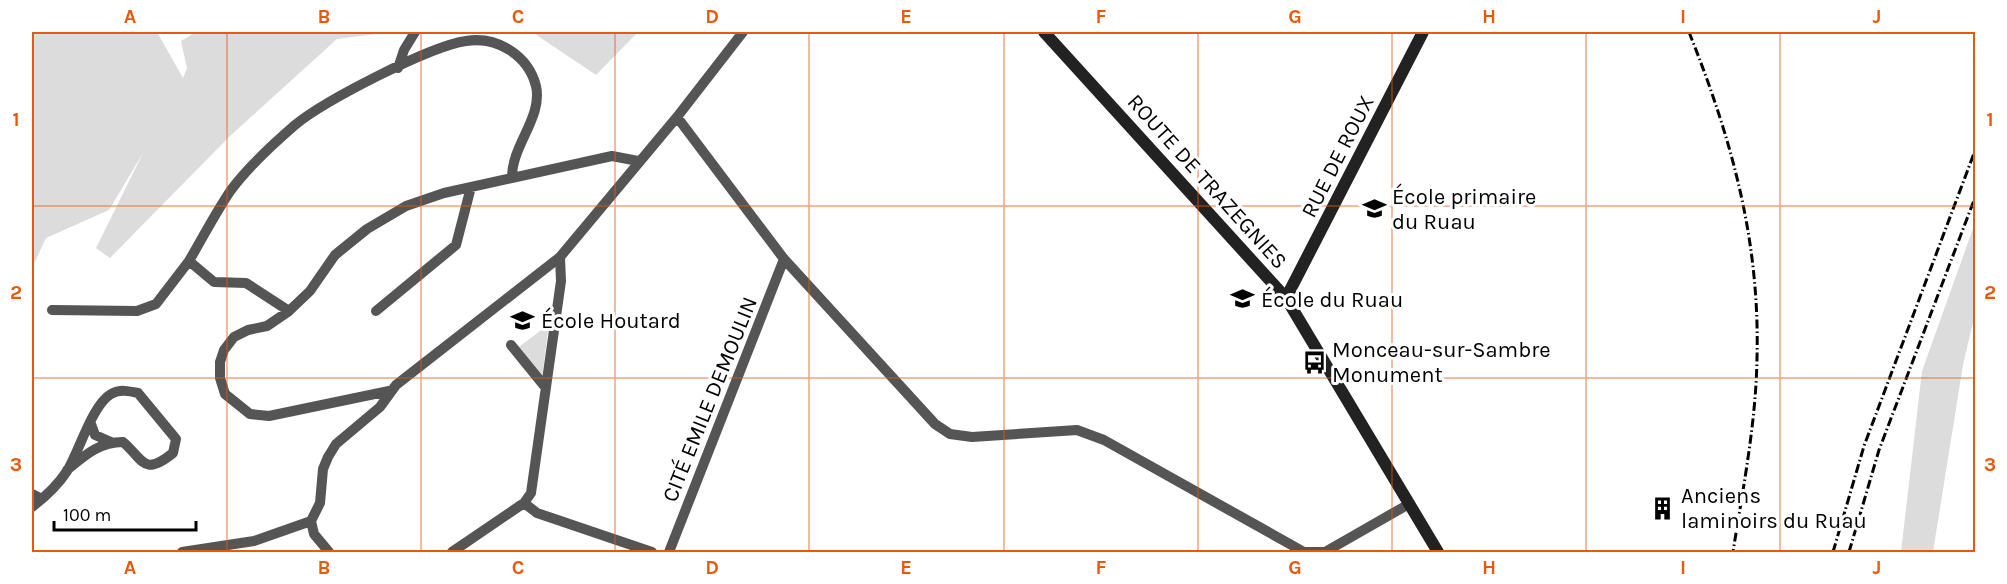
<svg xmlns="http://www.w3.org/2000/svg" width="2007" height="584" viewBox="0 0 2007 584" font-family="Karla,sans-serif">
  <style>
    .green { fill: #dcdcdc }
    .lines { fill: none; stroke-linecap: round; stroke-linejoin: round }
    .minor { stroke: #555; stroke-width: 10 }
    .secondary { stroke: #222; stroke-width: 12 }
    .rail { stroke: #000; stroke-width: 3; stroke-dasharray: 9 3 1.5 3; stroke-linecap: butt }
    .grid { fill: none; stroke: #e8590c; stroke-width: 1.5; stroke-opacity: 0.55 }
    .labels { text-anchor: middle; stroke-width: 6; stroke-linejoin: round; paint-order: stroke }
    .street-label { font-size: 22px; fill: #000; stroke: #fff }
    .poi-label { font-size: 22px; fill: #000; stroke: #fff; text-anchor: start }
    .neatline { fill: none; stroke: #e8590c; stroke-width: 2 }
    .grid-label { font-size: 20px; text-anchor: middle; font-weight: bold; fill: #e8590c }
  </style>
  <rect width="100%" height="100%" fill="#fff"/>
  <!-- green -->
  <path class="green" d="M32 32H157L183 78 187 68 181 41 196 32H392L337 39 230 136 110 258 96 248 143 153 109 210 46 238 32 268Z
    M532 32H638L596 75Z
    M1975 223V314L1963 365 1933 552H1901L1922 371Z
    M549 324 542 377 519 347Z"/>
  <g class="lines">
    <!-- minor -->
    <path class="minor" d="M398 68 404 50 415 32
      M677 117 784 259 935 424 950 434 972 437 1077 430 1104 440 1304 552H1325L1409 504
      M52 310 137 311 156 304 189 261
      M289 311 246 283 214 282 189 261C203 237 216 212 231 190 248 167 273 144 295 125 324 101 430 46 466 41 497 36 528 55 536 86 543 117 512 145 512 177
      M376 311 456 245 471 187
      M511 345 546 388
      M389 391 269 416 250 414 225 394 220 378V362L224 350 234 337 248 330 267 326 289 311 310 291 335 255 367 229 406 206 444 193 612 156 638 161
      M91 424 95 435 111 442
      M32 494 42 499
      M524 503 537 513 652 552
      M32 507C45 497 58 485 67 471 79 452 92 405 111 394 120 389 129 391 138 393L176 439 173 453C143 477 144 460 123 442 99 442 84 456 67 470
      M311 521 320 503 323 469 328 457 336 444 380 407 396 385 560 257 677 117 743 32
      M311 521 314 534 329 552
      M182 552 254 541 311 521
      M452 552 524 503 531 493 561 281 560 257
      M669 552 784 259"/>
    <!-- secondary -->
    <path class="secondary" d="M1044 32 1286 298 1438 552
      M1286 298 1423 32"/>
    <!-- rail -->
    <path class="rail" d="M1689 32C1732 140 1760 241 1757 358 1756 423 1743 488 1733 552
      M1833 552 1864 446 1976 148
      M1849 552 1879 450 1976 195"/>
  </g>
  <!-- grid -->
  <path class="grid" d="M227 32V552M421 32V552M615 32V552M809 32V552M1004 32V552M1198 32V552M1392 32V552M1586 32V552M1780 32V552M32 206H1976M32 378H1976"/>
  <!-- icons -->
  <defs>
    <symbol id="school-bare" viewBox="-9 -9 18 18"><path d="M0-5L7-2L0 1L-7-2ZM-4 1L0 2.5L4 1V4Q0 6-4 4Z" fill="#000" stroke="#fff" stroke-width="2.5" paint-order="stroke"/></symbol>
    <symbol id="bus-bare" viewBox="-9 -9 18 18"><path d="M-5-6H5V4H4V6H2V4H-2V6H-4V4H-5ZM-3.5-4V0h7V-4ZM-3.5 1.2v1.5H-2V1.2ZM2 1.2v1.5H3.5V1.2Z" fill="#000" stroke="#fff" stroke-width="2.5" paint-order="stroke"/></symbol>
    <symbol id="building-bare" viewBox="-9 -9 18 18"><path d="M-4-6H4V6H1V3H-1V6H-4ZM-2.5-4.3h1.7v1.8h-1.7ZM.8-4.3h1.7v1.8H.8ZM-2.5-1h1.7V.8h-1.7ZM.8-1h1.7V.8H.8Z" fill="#000" stroke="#fff" stroke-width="2.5" paint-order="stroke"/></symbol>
  </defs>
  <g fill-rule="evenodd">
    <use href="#school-bare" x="1358" y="192" width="33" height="33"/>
    <use href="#school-bare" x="1226" y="282" width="33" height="33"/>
    <use href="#school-bare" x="506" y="304" width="33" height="33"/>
    <use href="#bus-bare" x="1298" y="346" width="33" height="33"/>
    <use href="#building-bare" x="1646" y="492" width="33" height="33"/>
  </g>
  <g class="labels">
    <!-- street labels -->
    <g class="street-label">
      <text transform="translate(1337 156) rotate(-63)" y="8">RUE DE ROUX</text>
      <text transform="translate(1208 181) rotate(48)" y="8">ROUTE DE TRAZEGNIES</text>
      <text transform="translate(709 399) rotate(-68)" y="8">CITÉ EMILE DEMOULIN</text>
    </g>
    <!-- poi labels -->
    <g class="poi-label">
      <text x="1392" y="204">École primaire<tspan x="1392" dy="25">du Ruau</tspan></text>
      <text x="1261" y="307">École du Ruau</text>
      <text x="541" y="328">École Houtard</text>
      <text x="1332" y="357">Monceau-sur-Sambre<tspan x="1332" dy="25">Monument</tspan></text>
      <text x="1681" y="503">Anciens<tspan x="1681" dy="25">laminoirs du Ruau</tspan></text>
    </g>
  </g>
  <!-- border -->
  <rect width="2007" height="584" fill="none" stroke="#ffffff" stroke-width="66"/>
  <!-- scale -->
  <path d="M54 521v9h142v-9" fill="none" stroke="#000000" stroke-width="3"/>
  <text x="63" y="521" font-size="18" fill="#000000" stroke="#ffffff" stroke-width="4.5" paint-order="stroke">100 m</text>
  <rect x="33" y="33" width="1941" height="518" class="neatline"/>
  <g class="grid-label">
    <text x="130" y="23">A</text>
    <text x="324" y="23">B</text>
    <text x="518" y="23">C</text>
    <text x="712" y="23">D</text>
    <text x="906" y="23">E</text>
    <text x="1101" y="23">F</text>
    <text x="1295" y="23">G</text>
    <text x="1489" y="23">H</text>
    <text x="1683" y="23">I</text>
    <text x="1877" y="23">J</text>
    <text x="16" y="126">1</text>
    <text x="1990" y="126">1</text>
    <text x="16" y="299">2</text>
    <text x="1990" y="299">2</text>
    <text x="16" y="471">3</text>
    <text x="1990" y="471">3</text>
    <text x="130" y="574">A</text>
    <text x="324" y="574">B</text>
    <text x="518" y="574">C</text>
    <text x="712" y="574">D</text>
    <text x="906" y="574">E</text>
    <text x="1101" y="574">F</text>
    <text x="1295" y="574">G</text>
    <text x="1489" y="574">H</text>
    <text x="1683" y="574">I</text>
    <text x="1877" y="574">J</text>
  </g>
</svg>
